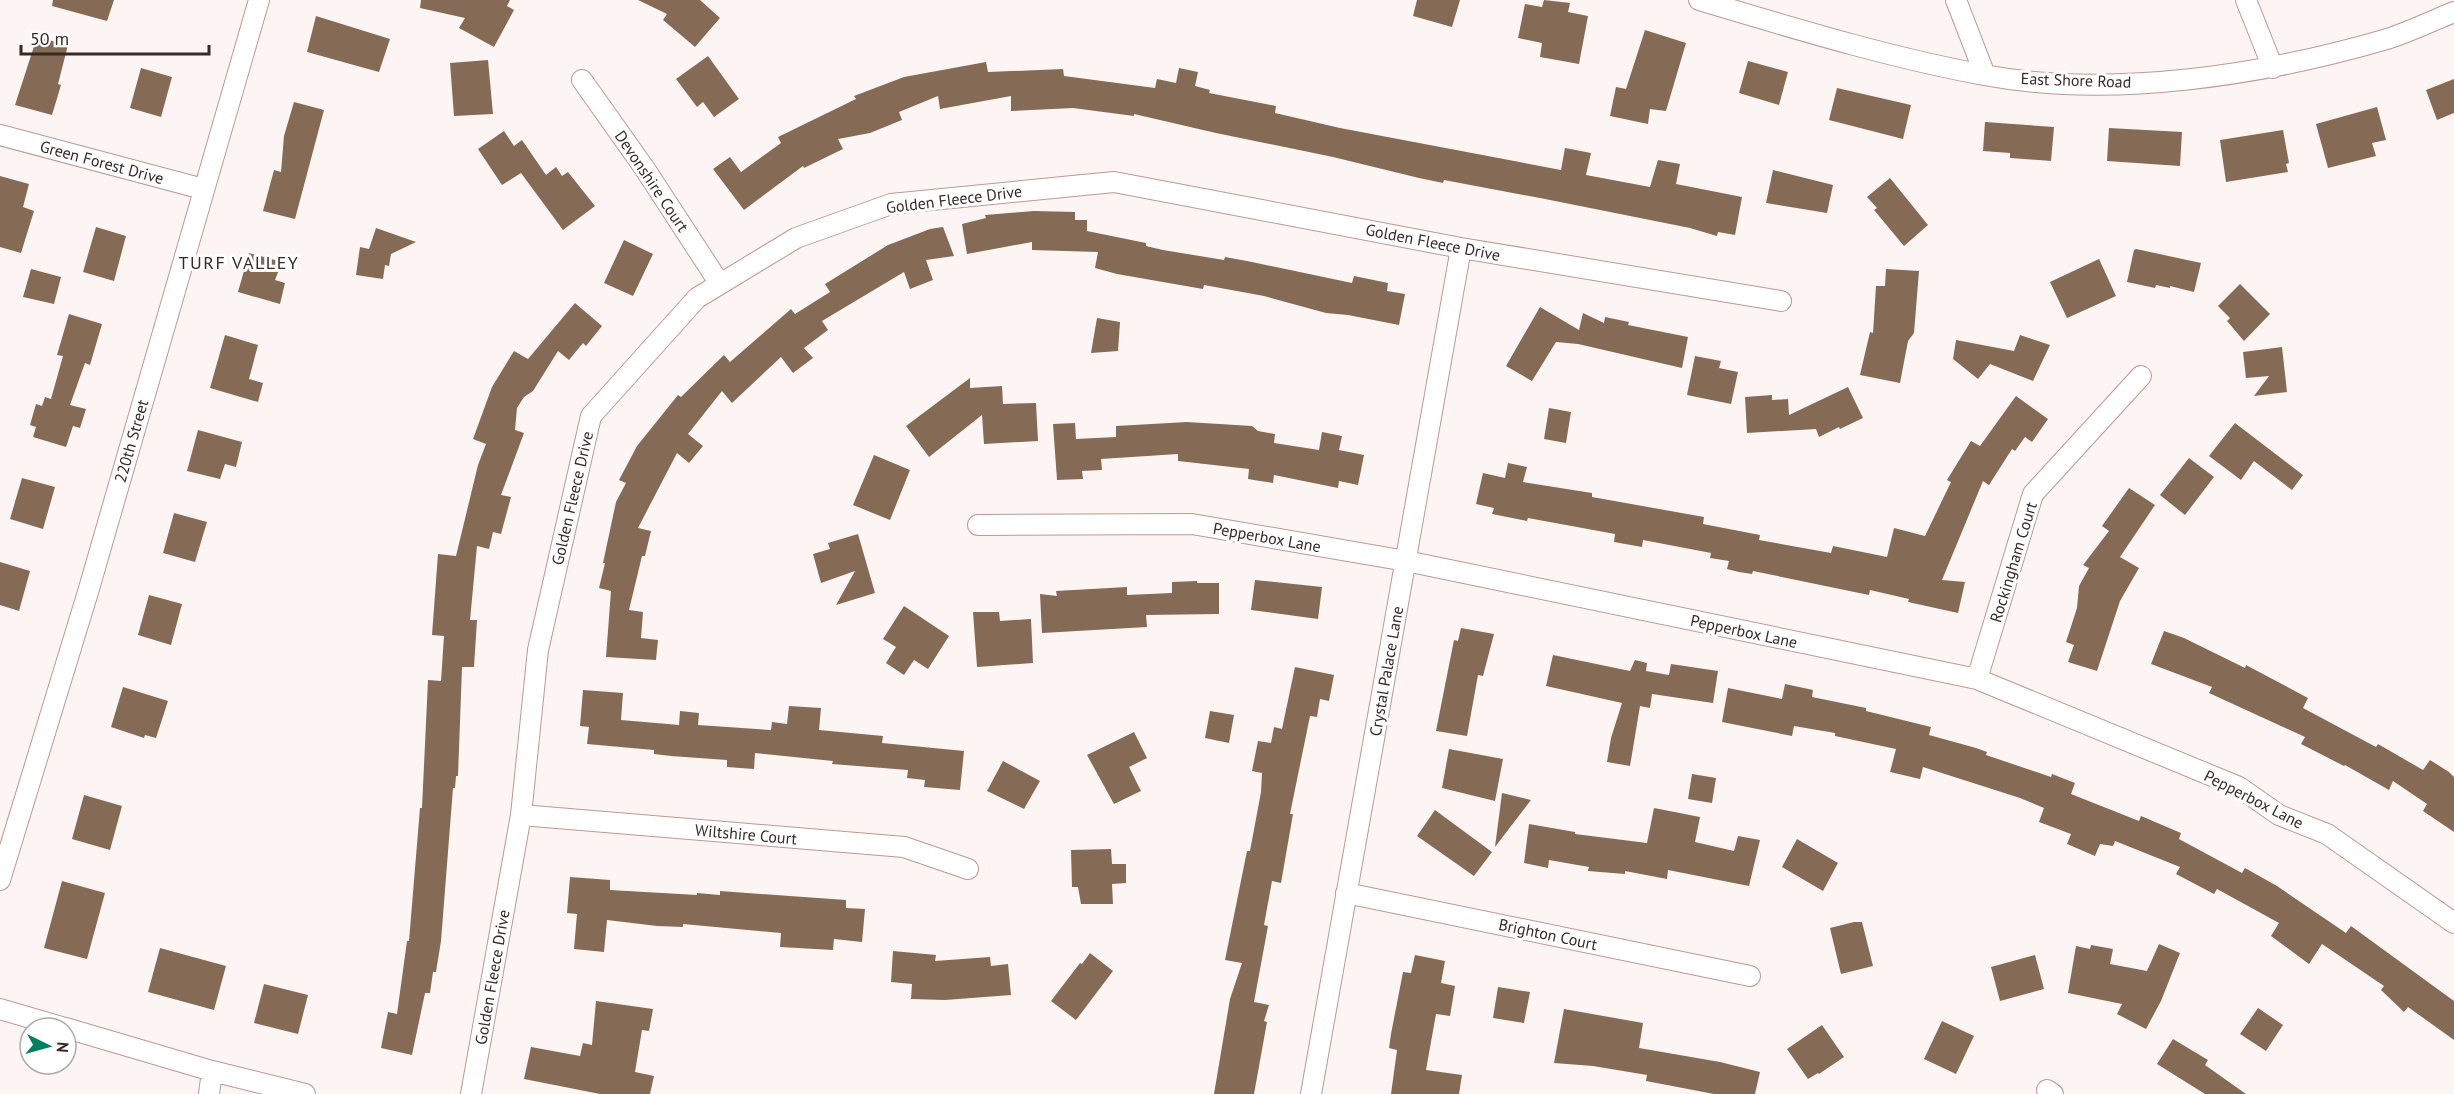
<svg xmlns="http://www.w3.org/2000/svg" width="2454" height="1094" viewBox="0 0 2454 1094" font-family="'PT Sans',sans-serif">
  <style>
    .building { fill: #856a56 }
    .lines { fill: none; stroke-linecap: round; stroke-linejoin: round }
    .street-casing { stroke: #bd9992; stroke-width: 22 }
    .street { stroke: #fff; stroke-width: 20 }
    .labels { text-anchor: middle; stroke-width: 6; stroke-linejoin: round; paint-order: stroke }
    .street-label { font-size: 16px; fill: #372926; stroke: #fff }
    .neighbourhood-label { font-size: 18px; letter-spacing: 1.5px; fill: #372926; stroke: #fff }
  </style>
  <rect width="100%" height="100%" fill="#fdf5f3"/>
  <!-- building -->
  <path class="building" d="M53 0H114L107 21 52 6Z
    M421 0H510L507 6 514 10 494 47 459 28 465 18 420 8Z
    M638 0H700L720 18 695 47 663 20 667 14Z
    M1417 0H1460L1452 27 1413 16Z
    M1544 0 1570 3 1568 12 1588 16 1579 64 1540 57 1542 43 1518 38 1525 4 1542 7Z
    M316 16 390 39 379 72 307 52Z
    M1645 30 1686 43 1666 111 1650 109 1648 124 1610 116 1616 87 1626 89Z
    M37 37 68 45 58 84 61 85 52 115 15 105Z
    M708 56 739 99 714 117 703 102 697 107 676 79Z
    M488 60 493 114 454 116 450 63Z
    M1748 61 1788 72 1779 105 1739 93Z
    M986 62 988 72 1063 69 1064 76 1155 88 1157 79 1176 83 1179 68 1198 72 1195 86 1210 90 1209 93 1276 106 1275 113 1340 128 1561 170 1565 148 1591 153 1586 175 1650 187 1658 160 1680 164 1676 184 1742 197 1735 235 1718 232 1717 236 1690 228 1540 198 1444 180 1443 183 1419 178 1333 157 1216 133 1134 114V116L1073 108 1011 111V96L940 109 938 96 899 112 902 120 870 133 838 139 843 149 804 168 803 166 744 210 713 169 730 157 741 172 781 143 778 137 856 99 854 96 904 77Z
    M141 68 172 77 161 117 130 108Z
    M2454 79V113L2437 120 2426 90Z
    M1837 88 1911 105 1903 139 1829 120Z
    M294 102 324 110 295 219 263 211 274 170 281 172 284 136Z
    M2377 107 2386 140 2372 143 2376 156 2328 168 2316 124Z
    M1985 122 2054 127 2051 161 2010 158V153L1983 151Z
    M2109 128 2182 132 2180 166 2107 161Z
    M2283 130 2289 163 2286 164 2288 172 2226 182 2220 140Z
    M504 131 514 146 522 140 546 175 556 167 562 176 568 172 595 206 563 230 521 173 502 185 478 149Z
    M1773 170 1833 185 1827 213 1766 203Z
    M0 176 29 184 23 207 34 211 21 253 0 247Z
    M1890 178 1928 225 1904 246 1874 210 1877 208 1867 197Z
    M1034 211 1075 212V220H1087V231L1146 243V246L1163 250 1224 260 1225 257 1247 261 1352 283 1354 276 1388 283 1387 291 1405 294 1399 325 1348 315 1326 313 1264 296 1204 285 1203 289 1117 274 1095 268 1098 252 1032 250V242L967 254 962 224 986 218 985 215Z
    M96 227 126 236 114 281 83 272Z
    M943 227 954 256 926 260 933 280 910 289 904 272 822 321 828 330 804 348 813 358 793 373 781 357 732 403 722 391 688 434 703 446 689 463 677 453 638 528 651 531 645 556H642L629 610 643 612 641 638 658 640 656 660 606 657 611 591 599 588 605 563H603L616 502 626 483 619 480 637 446 678 395 681 397 724 355 730 362 791 309 795 314 830 292 825 284 888 245 930 229Z
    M376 228 416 242 391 254 389 266 385 265 383 279 356 275 360 247 369 249Z
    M624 240 653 254 633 296 604 283Z
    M2136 249 2201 263 2194 292 2170 286V288L2156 285 2155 288 2127 282 2134 250Z
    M249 253 282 262 275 280 285 283 280 304 238 292Z
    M2099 259 2116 296 2067 318 2050 282Z
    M31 269 61 277 54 304 23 297Z
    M1886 269 1919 271 1914 333 1908 341 1900 383 1860 375 1870 332 1873 333 1876 286H1885Z
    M2240 284 2270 314 2244 341 2227 321 2230 318 2218 306Z
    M575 303 602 326 586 346 583 343 569 360 558 351 533 391 524 397 517 408 515 430 524 433 501 495 511 497 501 534 493 532 489 549 477 546 470 620H477L474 667H462L458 776H456L455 788H453L441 941 436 972H433L430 993H425L412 1055 381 1048 388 1012 397 1014 407 941H409L420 808H422L428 680 441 681 444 636 432 635 438 554 456 556 478 465 486 444 473 439 492 387 514 351 528 359Z
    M1540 307 1579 330 1583 313 1604 323 1605 317 1629 322 1628 325 1688 337 1682 368 1578 344 1556 342 1532 381 1506 366Z
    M69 314 102 324 90 365 85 363 70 405 86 409 80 428 73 426 66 447 33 437 36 427 30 425 36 404 42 406 45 397 51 399 63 356 57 355Z
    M1097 318 1120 322 1118 351 1091 353Z
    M225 335 258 345 249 379 263 383 258 402 210 388Z
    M2020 335 2050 345 2033 381 1990 364 1978 379 1953 359 1956 340 2014 351Z
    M2282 347 2287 392 2254 396 2269 376 2246 378 2243 352Z
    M1695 356 1721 361 1719 368 1738 372 1731 404 1687 395Z
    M970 378V388L1002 386 1003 404 1036 403 1038 441 984 444 982 415 929 457 906 426Z
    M1848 387 1863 418 1840 429 1839 427 1819 437 1816 429 1747 433 1745 397 1772 395V400L1788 399 1789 415Z
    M2016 396 2048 419 2032 442 2025 437 2015 451 2012 449 1989 485 1983 481 1942 580 1965 582 1958 613 1908 602 1909 599 1870 590 1869 595 1753 571 1752 574 1739 572 1727 569 1729 561 1710 558 1711 553 1643 540 1642 547 1614 542 1615 534 1528 518 1527 521 1492 514 1494 508 1476 504 1483 473 1505 478 1508 463 1527 467 1523 482 1592 493V497L1704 517 1703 524 1760 535 1759 540 1831 553 1833 546 1887 557 1894 528 1925 536 1951 482 1947 480 1971 441 1980 446Z
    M1549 408 1571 412 1566 443 1544 439Z
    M1187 422 1252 426 1258 431 1275 434 1274 443 1319 450 1322 432 1342 436 1339 450 1364 455 1358 485 1339 481 1338 488 1274 475 1273 483 1260 481 1248 479 1249 469 1178 461V454L1101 459 1102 470 1082 471 1083 479 1057 480 1053 424 1075 423 1076 439 1116 437V426Z
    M2235 423 2303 475 2292 490 2254 461 2241 480 2209 456Z
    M198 430 242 442 236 467 225 464 220 479 187 471Z
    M874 455 910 470 890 520 853 505Z
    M2189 458 2214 477 2185 515 2160 495Z
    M22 478 55 487 43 529 10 519Z
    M2129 488 2155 505 2120 557 2139 568 2120 601 2097 671 2068 662 2074 645 2066 642 2077 608 2079 586 2089 568 2083 565 2109 531 2102 526Z
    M174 513 207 522 195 562 163 553Z
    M858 534 875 593 836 605 855 571 821 583 813 554 830 549 828 543Z
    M0 562 30 571 19 611 0 605Z
    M1255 580 1322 587 1318 619 1251 610Z
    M1197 581V583H1219V614L1146 615 1147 627 1042 633 1040 594 1057 596 1056 591 1127 587V595L1172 593V582Z
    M149 595 182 604 171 645 138 635Z
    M904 606 949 636 928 669 914 660 904 675 886 663 896 647 883 639Z
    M973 612H999L1000 621 1031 619 1033 663 977 667Z
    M1461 628 1494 634 1483 676 1478 675 1467 736 1436 731 1454 640 1458 641Z
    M2164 631 2184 638 2245 668 2246 665 2308 698 2303 708 2376 747 2378 744 2423 770 2430 760 2449 772 2454 777V832L2423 811 2427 804 2393 781 2389 790 2345 765 2344 766 2301 744 2305 737 2209 693 2212 687 2151 664Z
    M1553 655 1630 671 1635 660 1647 663 1646 671 1669 675 1671 664 1718 671 1713 703 1652 694 1650 708 1640 706 1630 766 1607 762 1611 738 1622 703 1546 686Z
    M1295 667 1334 675 1329 701 1320 699 1317 717 1310 716 1290 814H1293L1281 883 1272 881 1264 925 1268 926 1254 1002 1269 1005 1264 1021 1267 1022 1254 1094H1214L1230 999 1242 963 1225 960 1247 851H1250L1261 792 1262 773 1252 771 1258 741 1271 743 1274 727 1282 729Z
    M1785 684 1813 690 1812 697 1866 708V711L1931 727 1929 735 1976 748 1987 752 1986 755 2051 777 2052 774 2075 783 2071 794 2139 821 2141 816 2181 833 2179 839 2242 873 2245 868 2277 886 2346 933 2351 926 2454 1001V1040L2408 1007 2404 1012 2381 990 2384 986 2322 944 2309 964 2271 936 2279 923 2217 889 2214 894 2176 874 2180 867 2115 841 2113 846 2100 844 2095 856 2067 844 2071 834 2039 822 2044 808 2020 798 1923 767 1920 779 1890 772 1896 749 1835 736V733L1794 726 1792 736 1722 722 1728 688 1782 699Z
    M123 687 168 701 156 738 145 735 144 738 111 727Z
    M583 690 623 693 621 720 679 725 680 711 699 713 698 725 771 730 772 722 787 724 789 706 821 708 819 730 883 736 882 743 964 751 960 790 924 787 925 780 907 778 908 770 832 764 833 761 755 753 754 769 727 767V760L671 756 654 754V750L587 744 589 727 580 726Z
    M1210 711 1234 715 1229 743 1205 738Z
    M1134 732 1147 758 1129 767 1141 791 1114 804 1087 755Z
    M1449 749 1503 759 1495 801 1442 788Z
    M1003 761 1040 781 1024 809 987 791Z
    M1692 774 1716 778 1712 803 1688 799Z
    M1502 793 1531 800 1495 847Z
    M84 795 122 806 110 850 72 839Z
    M1654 808 1700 817 1695 842 1734 851 1738 836 1760 840 1749 886 1668 870 1667 879 1625 871V874L1588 871 1589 867 1549 860 1548 868 1524 863 1529 824 1575 832V834L1647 843Z
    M1435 810 1492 852 1474 876 1417 836Z
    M1797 839 1838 863 1823 891 1782 867Z
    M1111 849 1112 864H1126V883L1112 884 1113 904H1081L1078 887H1072L1071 850Z
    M570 877 610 880V890L697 895V893L720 895V891L846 900V908L865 909 862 942 834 939 833 950 780 947 781 933 683 924V927L657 926 607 920 604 952 574 949 577 914 567 913Z
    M62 881 105 893 87 959 44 948Z
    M1854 922H1862L1873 966 1841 974 1830 928Z
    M2159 944 2180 953 2161 1001 2146 1029 2117 1014 2122 1004 2068 993 2076 946 2090 949 2091 945 2113 949 2110 964 2147 971Z
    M160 948 226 966 214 1010 148 992Z
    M893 951 936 955 935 961 990 957 991 966 1008 964 1011 995 945 1000 911 999 912 984 891 982Z
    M1090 953 1113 971 1076 1020 1051 1001 1080 963 1082 964Z
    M1415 955 1445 961 1441 983 1455 986 1450 1016 1436 1014 1426 1070 1462 1075 1459 1094H1391L1397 1050 1389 1048 1391 1034 1403 972 1411 973Z
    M2035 955 2044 989 2000 1001 1991 967Z
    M264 984 308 995 298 1034 254 1023Z
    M1498 987 1530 992 1524 1023 1493 1018Z
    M596 1001 653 1009 649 1031 642 1030 635 1072 654 1076 650 1094H600L524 1079 531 1047 580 1056 583 1043 592 1045Z
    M2258 1008 2283 1025 2266 1051 2240 1034Z
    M1564 1009 1643 1023 1639 1048 1720 1062 1760 1072 1755 1094H1714L1646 1081 1647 1075 1593 1066 1554 1063Z
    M1942 1021 1974 1036 1956 1074 1924 1059Z
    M1822 1025 1844 1057 1819 1074 1818 1073 1808 1079 1787 1049Z
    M2173 1039 2208 1060 2205 1065 2246 1094H2205L2157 1064Z"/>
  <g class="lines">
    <defs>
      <path id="street" d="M1699 0C1793 28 1887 57 1984 75 2111 99 2264 75 2387 39 2409 32 2432 21 2454 12
        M1956 0 1985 75
        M2246 0 2273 68
        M582 80 645 169 720 284
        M0 135 203 189
        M978 525 1192 524 1406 561 1977 679 2239 787 2279 815 2327 834 2454 923
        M1977 679 2033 494 2141 376
        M521 815 904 847 968 869
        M0 880 88 592 259 0
        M1346 893 1750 976
        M0 1009 65 1028
        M66 1028 212 1071 305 1094
        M2047 1090 2053 1094
        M209 1094 212 1071
        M471 1094 521 815 538 650 591 416 697 298 796 238 891 204 1114 182 1461 248 1781 301
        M1311 1094 1461 248"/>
    </defs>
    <!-- street casing -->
    <use href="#street" class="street-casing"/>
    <!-- street -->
    <use href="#street" class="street"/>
  </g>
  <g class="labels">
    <!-- street labels -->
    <g class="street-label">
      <text transform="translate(2076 80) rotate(2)" y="6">East Shore Road</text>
      <text transform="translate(102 162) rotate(15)" y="6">Green Forest Drive</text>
      <text transform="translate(652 181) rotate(56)" y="6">Devonshire Court</text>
      <text transform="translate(954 199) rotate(-7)" y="6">Golden Fleece Drive</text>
      <text transform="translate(1433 242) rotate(11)" y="6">Golden Fleece Drive</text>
      <text transform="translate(131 441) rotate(-74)" y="6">220th Street</text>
      <text transform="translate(572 498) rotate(-77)" y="6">Golden Fleece Drive</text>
      <text transform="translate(1267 537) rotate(10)" y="6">Pepperbox Lane</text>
      <text transform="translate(2013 562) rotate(-73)" y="6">Rockingham Court</text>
      <text transform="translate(1744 631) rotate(12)" y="6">Pepperbox Lane</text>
      <text transform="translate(1386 671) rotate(-80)" y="6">Crystal Palace Lane</text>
      <text transform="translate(2254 799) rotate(27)" y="6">Pepperbox Lane</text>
      <text transform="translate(746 834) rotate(5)" y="6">Wiltshire Court</text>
      <text transform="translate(1548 934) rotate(12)" y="6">Brighton Court</text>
      <text transform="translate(492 977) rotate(-80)" y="6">Golden Fleece Drive</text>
    </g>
    <!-- neighbourhood labels -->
    <g class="neighbourhood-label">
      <text x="239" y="269">TURF VALLEY</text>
    </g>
  </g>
  <!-- north arrow -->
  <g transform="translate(48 1046) rotate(95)"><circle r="28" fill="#ffffff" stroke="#afa9a8" stroke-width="1.5"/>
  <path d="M0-4.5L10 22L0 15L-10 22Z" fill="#008060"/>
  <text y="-9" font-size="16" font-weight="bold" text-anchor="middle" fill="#372926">N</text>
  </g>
  <!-- scale -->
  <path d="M21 45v9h188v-9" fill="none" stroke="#372926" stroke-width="3"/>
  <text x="30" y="45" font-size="18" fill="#372926" stroke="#ffffff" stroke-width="4.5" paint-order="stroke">50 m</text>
</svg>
